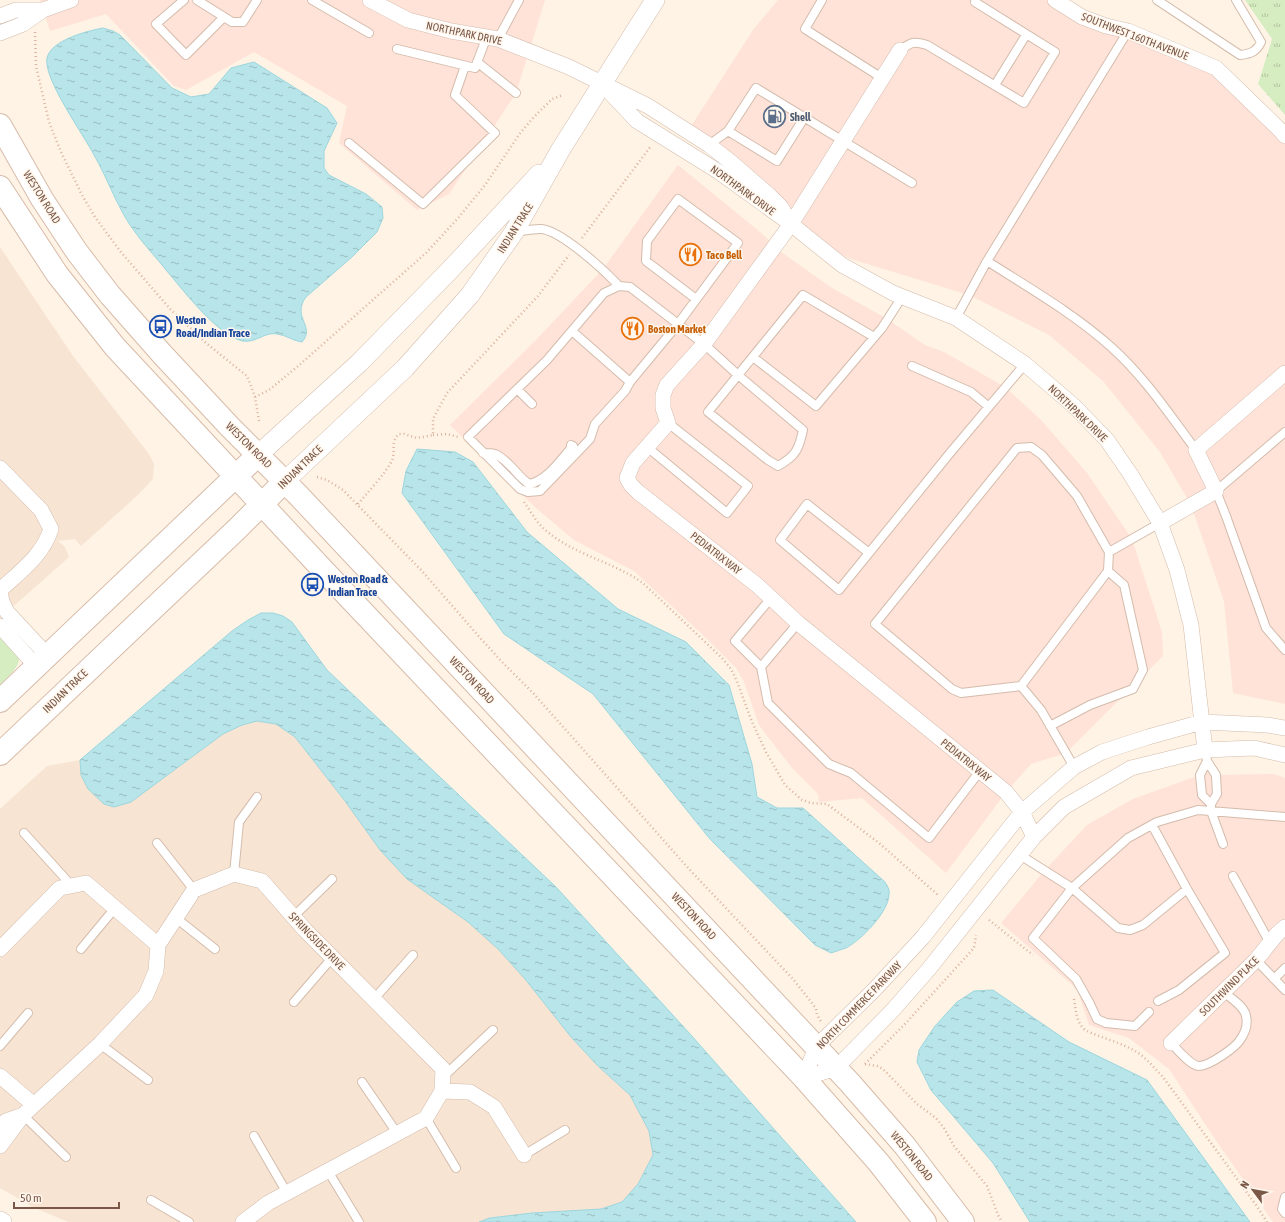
<svg xmlns="http://www.w3.org/2000/svg" width="1285" height="1222" viewBox="0 0 1285 1222" font-family="'Asap Condensed',sans-serif">
  <style>
    .residential { fill: #f7e4d3 }
    .commercial { fill: #ffe2d8 }
    .grass { fill: url(#grass-tufts) }
    .green { fill: #d6edc2 }
    .water { fill: url(#water-ripples); stroke: #9dd6dd }
    .lines { fill: none; stroke-linecap: round; stroke-linejoin: round }
    .service-casing { stroke: #d4bcac; stroke-width: 10 }
    .minor-casing { stroke: #d4bcac; stroke-width: 16 }
    .tertiary-casing { stroke: #d4bcac; stroke-width: 20 }
    .secondary-casing { stroke: #d7bba9; stroke-width: 24 }
    .path { stroke: #dbb29d; stroke-width: 2.5; stroke-dasharray: 1 3; stroke-linecap: butt }
    .service { stroke: #fff; stroke-width: 8 }
    .minor { stroke: #fff; stroke-width: 15 }
    .tertiary { stroke: #fff; stroke-width: 19 }
    .secondary { stroke: #fff; stroke-width: 22 }
    .labels { text-anchor: middle; stroke-width: 3; stroke-linejoin: round; paint-order: stroke }
    .street-label { font-size: 11px; fill: #7a5747; stroke: #fff7ed }
    .service-label { font-size: 11px; font-weight: bold; fill: #4e5e75; stroke: #fff7ed; text-anchor: start }
    .food-label { font-size: 11px; font-weight: bold; fill: #c56008; stroke: #fff7ed; text-anchor: start }
    .transit-label { font-size: 11px; font-weight: bold; fill: #164399; stroke: #fff7ed; text-anchor: start }
  </style>
  <defs>
    <pattern id="grass-tufts" width="24" height="20" patternUnits="userSpaceOnUse"><rect width="24" height="20" fill="#d6edc2"/><path d="M3 7l-1-3M5 7V3M7 7l1-3M15 17l-1-3M17 17v-4M19 17l1-3" fill="none" stroke="#b3c39f"/></pattern>
    <pattern id="water-ripples" width="26" height="14" patternUnits="userSpaceOnUse"><rect width="26" height="14" fill="#b7e5ea"/><path d="M2 4q2-2 4 0t4 0M15 11q2-2 4 0t4 0" fill="none" stroke="#9abcbf"/></pattern>
  </defs>
  <rect width="100%" height="100%" fill="#fef3e5"/>
  <!-- residential -->
  <path class="residential" d="M0 247 73 356 149 454 154 464 153 479 138 495 81 546 75 539 58 541 65 547 69 557 7 612 30 636 19 646 0 626Z
    M257 721 276 724 295 737 345 801 380 850 440 902 468 922 498 949 525 979 571 1037 598 1066 630 1095 649 1131 653 1155 638 1184 622 1202 601 1209 532 1213 490 1218 479 1222H68L33 1207 0 1188V809L47 766 80 760 81 775 171 773 223 734 242 725Z"/>
  <!-- commercial -->
  <path class="commercial" d="M40 0H545L516 93 449 194 417 210 339 143 347 106 254 52 186 90 174 86 106 14 50 31Z
    M778 0H1055L1216 68 1285 138V704L1233 693 1224 601 1191 505 1160 452 1103 381 1049 335 969 295 851 259 815 243 688 131 753 30Z
    M678 165 766 237 774 247 832 288 887 319 925 345 944 352 1005 387 1042 421 1087 473 1132 539 1162 632 1163 656 1066 753 1031 764 1006 792 946 873 862 798 819 802 818 794 792 768 759 725 744 682 736 668 706 638 634 571 574 540 536 508 450 425 537 339 603 269Z
    M1202 751 1216 775 1274 774 1285 778V1222H1273L1217 1142 1169 1069 1129 1038 1089 1025 1077 989 1001 923 1045 870 1087 825 1133 799 1200 775Z"/>
  <!-- grass -->
  <path class="grass" d="M1245 0H1285V115L1258 84 1272 39Z"/>
  <!-- green -->
  <path class="green" d="M0 626C21 655 30 657 0 685Z"/>
  <!-- water -->
  <path class="water" d="M103 28 113 31 120 35 172 88 191 97 209 94 231 68 254 62 327 108 337 123 324 151V168L329 175 366 194 382 207 383 218 377 232 352 257 306 297C291 317 316 326 302 342 293 341 286 335 277 334 261 331 253 350 231 336 208 323 183 290 166 270 156 257 144 245 135 232 118 210 108 179 94 155 84 135 43 79 47 58 51 40 87 31 103 28Z
    M417 449 455 452 473 462 527 532 618 609 686 642 729 685 752 764 757 797 777 808H803L885 882C887 886 890 889 889 894 889 912 861 940 846 948 841 950 836 951 831 953L815 945 710 839 593 694 504 634 402 493 406 471Z
    M261 613H273L283 616 292 622 327 670 556 887 691 1035 856 1222H479L490 1218 532 1213 601 1209 622 1202 638 1184 653 1155 649 1131 630 1095 598 1066 571 1037 525 979 498 949 468 922 407 879 380 850 345 801 295 737 276 724 257 721 242 725 223 734 131 802 114 807 104 804 88 789 81 775 80 760 232 631 248 620Z
    M993 990 1069 1042 1147 1080 1250 1222H1030L993 1163 931 1090 917 1062 919 1050 935 1026 957 1002 974 991Z"/>
  <g class="lines">
    <defs>
      <path id="service" d="M184 0 156 24 186 55 224 17
        M197 0 232 22H243L257 0
        M312 0 369 33
        M822 0 805 29 882 78
        M1157 0 1240 55C1251 54 1257 51 1261 42L1236 0
        M498 39 519 0
        M397 49 475 68 487 36
        M900 50C912 42 913 41 927 45L1024 103 1055 52 975 2
        M477 62 516 93
        M995 85 1026 35
        M728 131 777 161 804 118
        M349 143 423 204 495 133 455 95 465 66
        M709 145 728 131 756 88 912 183
        M515 232C523 231 532 229 540 229 560 229 605 271 619 286
        M987 261C1029 288 1073 313 1110 346 1144 376 1169 414 1196 450
        M956 318 987 261 1128 31
        M572 331 630 382 678 324 738 243 678 199 647 241 646 261 696 299
        M753 357 816 406 882 328 902 297
        M912 366 971 392 989 407
        M630 382 625 391 595 424 590 439 540 491 528 492 520 489 468 437 547 360 604 293 619 286 630 287 704 344 738 375 803 430C799 449 796 456 778 466L768 460 708 412 803 295 874 337
        M517 389 532 404
        M1285 432 1216 491 1226 516 1266 628 1285 650
        M647 447 727 513 748 486 668 423
        M483 453C487 453 492 453 495 454 509 460 517 476 529 484 547 481 561 459 573 446L571 445
        M1109 552 1160 523
        M869 553 807 504 780 540 839 590 950 453 1025 364
        M798 623 761 667 768 703 829 764 851 773 929 838 980 771
        M761 667 735 641 771 598
        M1021 686 1108 571 1109 552 1077 496 1042 455 1031 447 1017 448 875 624 952 689 961 693 1021 686 1041 710 1074 767
        M1050 726 1090 705 1133 689 1143 670 1124 585 1108 571
        M1205 750 1207 761 1216 775 1217 794 1211 804V811L1223 844
        M1207 761 1200 775 1202 795 1211 804
        M1152 825 1187 889 1225 953 1179 990 1158 1001
        M24 833 72 886
        M157 843 194 890
        M1020 855 1072 888 1118 928 1130 930 1143 925 1187 889
        M234 874 239 822 257 797
        M1233 876 1270 943
        M293 917 332 879
        M176 918 215 949
        M81 949 115 908
        M1256 960 1285 990
        M1274 979 1285 968
        M374 999 413 955
        M294 1002 332 958
        M1149 1012 1135 1026 1106 1023 1097 1019 1089 1002 1076 979 1033 938 1072 888 1128 838 1157 822 1198 810 1285 817
        M1171 1043C1177 1049 1191 1066 1199 1066 1209 1066 1235 1048 1240 1040 1245 1033 1248 1024 1246 1016 1244 1006 1231 998 1223 992
        M100 1044 148 1080
        M0 1046 28 1013
        M443 1077 493 1030
        M362 1082 397 1133
        M23 1115 66 1157
        M426 1118 456 1168
        M254 1136 287 1193
        M524 1155 565 1130
        M328 1171 359 1222
        M1285 1197 1282 1209 1285 1213
        M151 1200 189 1222"/>
      <path id="minor" d="M370 0 408 20 451 31 498 39 569 67 648 106 709 145 732 163 770 196 781 207 785 214
        M1055 0 1082 17 1106 26 1128 31 1216 68 1280 130 1285 136
        M0 16 16 10H43
        M0 33 23 24 43 10 71 0
        M900 50 791 224 704 344 667 385 663 395V408L668 423 633 463 627 478 631 485 638 492 757 585 798 623 1006 792 1022 812 1034 837
        M602 84 637 121 719 172 791 224 842 265 893 293 956 318 1025 364 1074 406 1107 440 1131 475 1160 523 1177 570 1191 625 1205 750
        M0 468 41 510 51 529C43 555 20 572 0 590
        M1160 523 1216 491 1196 450 1285 373
        M0 591 2 602 7 612 47 655
        M0 626 36 666
        M0 949 60 888 86 883 158 945
        M1171 1043 1256 960 1277 934 1285 927
        M0 1076 34 1105
        M804 1078 816 1047 875 989 923 937 1022 812 1074 767 1102 752 1148 737 1202 722 1268 725 1285 728
        M804 1078 836 1068 892 1011 928 970 1034 837 1064 807 1131 768 1205 750 1254 748 1285 755
        M442 1091 470 1092 494 1107 524 1155
        M23 1115 100 1044 146 995 156 971 158 945 194 890 234 874 262 881 305 930 443 1069 442 1091 426 1118 268 1203 243 1222
        M0 1127 6 1121 23 1115 0 1146"/>
      <path id="tertiary" d="M258 455 359 363 449 271 539 174
        M285 481 405 368 470 295 514 232 561 149 655 0
        M0 1221 2 1222"/>
      <path id="secondary" d="M0 125 42 199 77 252 110 295 162 354 230 427 299 496 850 1083 905 1146 963 1222
        M0 187 57 274 115 347 325 572 804 1078 879 1163 925 1222
        M0 701 258 455
        M0 754 237 529 285 481"/>
    </defs>
    <!-- service casing -->
    <use href="#service" class="service-casing"/>
    <!-- minor casing -->
    <use href="#minor" class="minor-casing"/>
    <!-- tertiary casing -->
    <use href="#tertiary" class="tertiary-casing"/>
    <!-- secondary casing -->
    <use href="#secondary" class="secondary-casing"/>
    <!-- path -->
    <path class="path" d="M35 32 36 66 49 122 61 152 82 195 95 217 120 251 171 310 206 343 247 376 255 397 259 421
      M582 238 651 146
      M255 397 269 390 297 367 426 253 459 217 485 185 521 132 534 117 552 99 563 95
      M433 435 447 434 458 437
      M317 477 327 480 343 490 422 571 482 640 503 663 534 694 689 869 793 979 812 1003 816 1009 817 1015 822 1023
      M524 502C530 510 535 520 542 527 570 554 612 561 643 583L722 658 731 669 736 679 752 722 766 752 785 785 802 800 811 803 827 804 879 843 938 895
      M358 504C366 494 388 471 392 460 396 451 390 442 399 434H404L417 438 433 435V419L447 393 538 296 569 255
      M989 920 1033 955
      M1074 999C1076 1011 1076 1022 1085 1030 1101 1038 1120 1042 1135 1051 1146 1057 1154 1068 1163 1077L1256 1205 1267 1222
      M865 1064 877 1066 883 1069 917 1104 936 1118 944 1128 954 1146 987 1186 998 1215 1002 1222
      M865 1064 905 1024 974 948 976 935"/>
    <!-- service -->
    <use href="#service" class="service"/>
    <!-- minor -->
    <use href="#minor" class="minor"/>
    <!-- tertiary -->
    <use href="#tertiary" class="tertiary"/>
    <!-- secondary -->
    <use href="#secondary" class="secondary"/>
  </g>
  <!-- icons -->
  <defs>
    <symbol id="fuel-ring" viewBox="-11 -11 22 22"><circle r="9.5" fill="#fff7ed" stroke="#5c6f8a" stroke-width="1.5"/><path d="M-5.5-6h7V0h2V4h1.3V-2.5L3-4.5l.8-.8L6-3V5H2.5V1h-1V6h-7ZM-4.2-4.7v3.2H.2V-4.7Z" fill="#5c6f8a"/></symbol>
    <symbol id="restaurant-ring" viewBox="-11 -11 22 22"><circle r="9.5" fill="#fff7ed" stroke="#e8710a" stroke-width="1.5"/><path d="M-5-6h1v4h1v-4h1v4h1v-4h1v5L-1.5 .5V6h-2V.5L-5-1ZM5-6V6H3V1.5H1.5Q1.5-4 5-6Z" fill="#e8710a"/></symbol>
    <symbol id="bus-ring" viewBox="-11 -11 22 22"><circle r="9.5" fill="#fff7ed" stroke="#1a4fb4" stroke-width="1.5"/><path d="M-5-6H5V4H4V6H2V4H-2V6H-4V4H-5ZM-3.5-4V0h7V-4ZM-3.5 1.2v1.5H-2V1.2ZM2 1.2v1.5H3.5V1.2Z" fill="#1a4fb4"/></symbol>
  </defs>
  <g fill-rule="evenodd">
    <use href="#fuel-ring" x="762" y="104" width="25" height="25"/>
    <use href="#restaurant-ring" x="678" y="242" width="25" height="25"/>
    <use href="#bus-ring" x="148" y="314" width="25" height="25"/>
    <use href="#restaurant-ring" x="620" y="316" width="25" height="25"/>
    <use href="#bus-ring" x="300" y="572" width="25" height="25"/>
  </g>
  <g class="labels">
    <!-- street labels -->
    <g class="street-label">
      <text transform="translate(464 33) rotate(12)" y="4">NORTHPARK DRIVE</text>
      <text transform="translate(1135 36) rotate(21)" y="4">SOUTHWEST 160TH AVENUE</text>
      <text transform="translate(743 190) rotate(36)" y="4">NORTHPARK DRIVE</text>
      <text transform="translate(42 197) rotate(58)" y="4">WESTON ROAD</text>
      <text transform="translate(515 228) rotate(-58)" y="4">INDIAN TRACE</text>
      <text transform="translate(1078 413) rotate(44)" y="4">NORTHPARK DRIVE</text>
      <text transform="translate(249 445) rotate(45)" y="4">WESTON ROAD</text>
      <text transform="translate(300 467) rotate(-44)" y="4">INDIAN TRACE</text>
      <text transform="translate(716 553) rotate(38)" y="4">PEDIATRIX WAY</text>
      <text transform="translate(472 680) rotate(47)" y="4">WESTON ROAD</text>
      <text transform="translate(65 691) rotate(-44)" y="4">INDIAN TRACE</text>
      <text transform="translate(966 760) rotate(39)" y="4">PEDIATRIX WAY</text>
      <text transform="translate(694 916) rotate(47)" y="4">WESTON ROAD</text>
      <text transform="translate(317 941) rotate(46)" y="4">SPRINGSIDE DRIVE</text>
      <text transform="translate(1229 986) rotate(-45)" y="4">SOUTHWIND PLACE</text>
      <text transform="translate(859 1005) rotate(-46)" y="4">NORTH COMMERCE PARKWAY</text>
      <text transform="translate(912 1156) rotate(51)" y="4">WESTON ROAD</text>
    </g>
    <!-- service labels -->
    <g class="service-label">
      <text x="790" y="121">Shell</text>
    </g>
    <!-- food labels -->
    <g class="food-label">
      <text x="706" y="259">Taco Bell</text>
      <text x="648" y="333">Boston Market</text>
    </g>
    <!-- transit labels -->
    <g class="transit-label">
      <text x="176" y="324">Weston<tspan x="176" dy="13">Road/Indian Trace</tspan></text>
      <text x="328" y="583">Weston Road &amp;<tspan x="328" dy="13">Indian Trace</tspan></text>
    </g>
  </g>
  <!-- north arrow -->
  <g transform="translate(1253 1190) rotate(302)" stroke="#fff7ed" stroke-width="3" paint-order="stroke">
  <path d="M0-3L7 15L0 10L-7 15Z" fill="#7a5747"/>
  <text y="-6" font-size="11" font-weight="bold" text-anchor="middle" fill="#7a5747">N</text>
  </g>
  <!-- scale -->
  <path d="M14 1202v6h105v-6" fill="none" stroke="#7a5747" stroke-width="2"/>
  <text x="20" y="1202" font-size="12" fill="#7a5747" stroke="#fff7ed" stroke-width="3" paint-order="stroke">50 m</text>
</svg>
